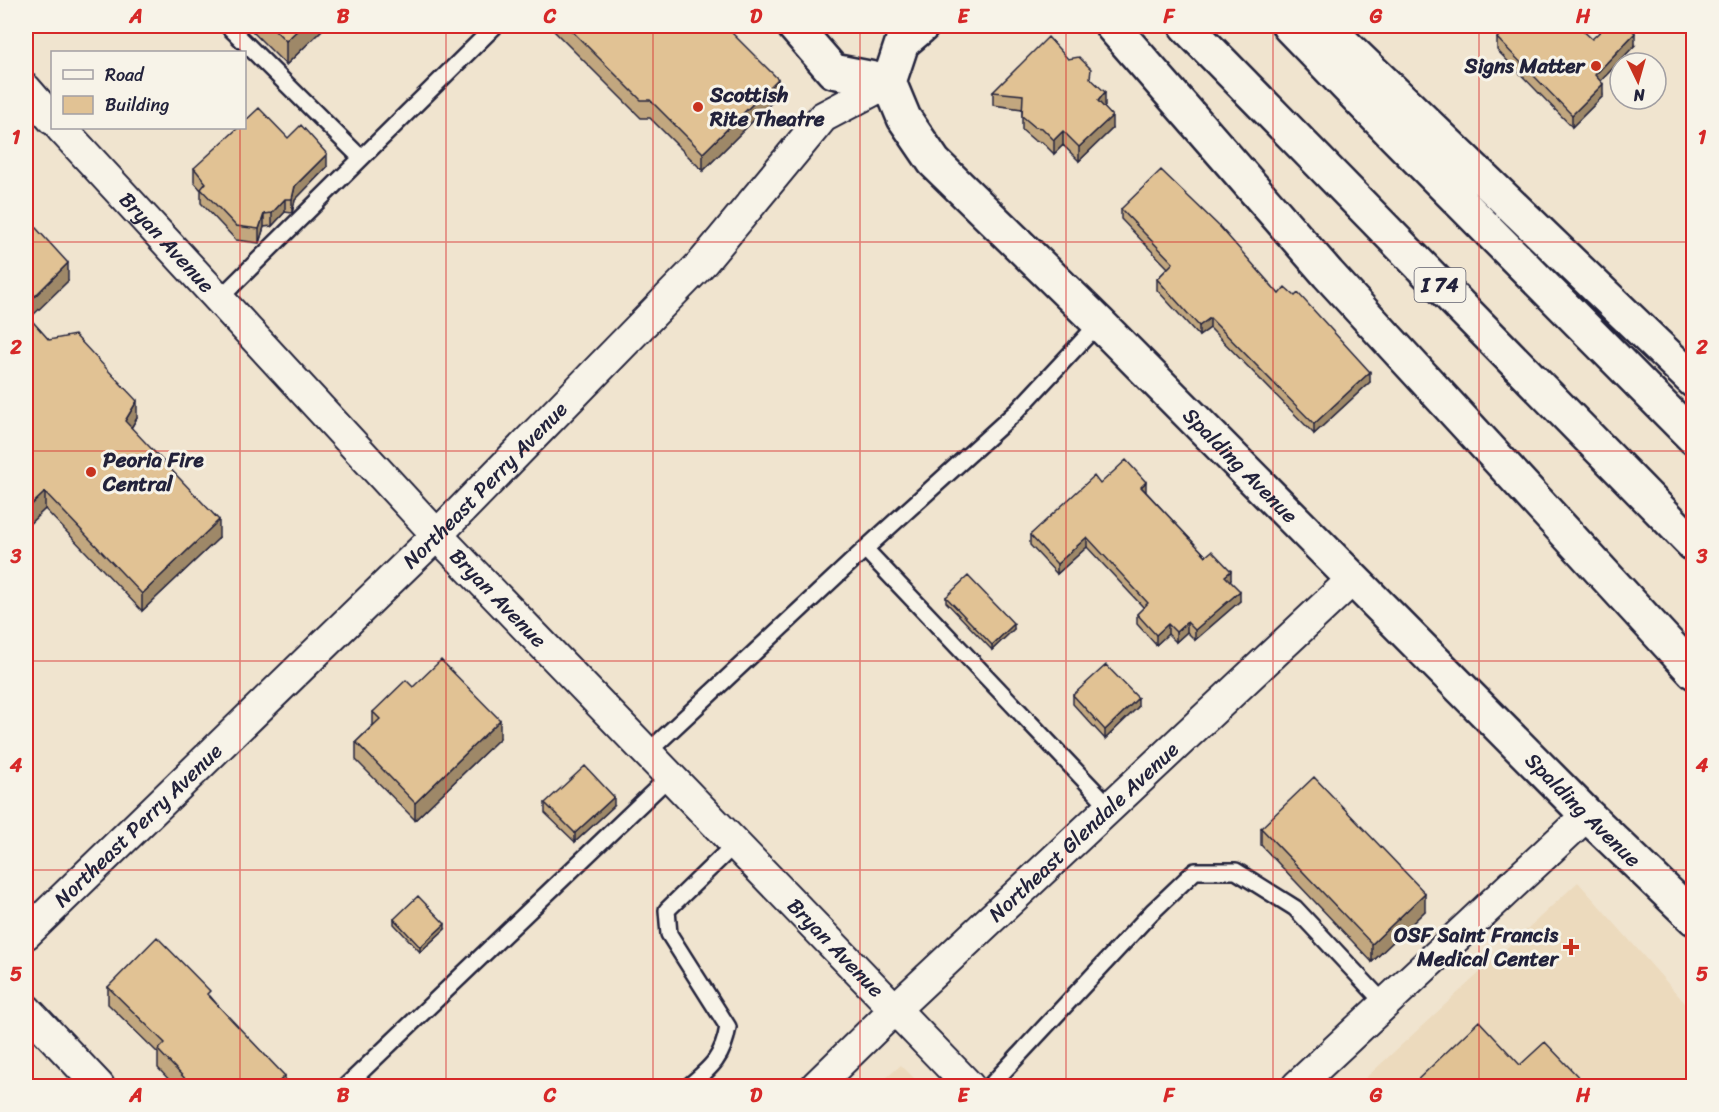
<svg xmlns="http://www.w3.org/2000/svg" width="1719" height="1112" viewBox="0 0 1719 1112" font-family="Sriracha,sans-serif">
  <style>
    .built { fill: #ecdabd }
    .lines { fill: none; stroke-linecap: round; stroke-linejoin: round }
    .lane-casing { stroke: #22223b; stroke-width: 20 }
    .street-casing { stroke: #22223b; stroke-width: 34 }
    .secondary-casing { stroke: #22223b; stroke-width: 38 }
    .primary-casing { stroke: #22223b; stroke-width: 38 }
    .highway-casing { stroke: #22223b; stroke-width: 38 }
    .lane { stroke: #f7f3e8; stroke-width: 15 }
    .street { stroke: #f7f3e8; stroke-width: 30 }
    .secondary { stroke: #f7f3e8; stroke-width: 33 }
    .primary { stroke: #f7f3e8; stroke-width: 33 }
    .highway { stroke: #f7f3e8; stroke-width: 33 }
    .wall { fill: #c2a77f; stroke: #22223b; stroke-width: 1.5 }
    .shaded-wall { fill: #9e8868; stroke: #22223b; stroke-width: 1.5 }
    .building { fill: #e1c294; stroke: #22223b; stroke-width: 1.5 }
    .grid { fill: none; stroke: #d62828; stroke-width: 1.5; stroke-opacity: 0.55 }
    .poi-dot { fill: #c8321e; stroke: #f7f3e8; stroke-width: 2 }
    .labels { text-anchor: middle; stroke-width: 6; stroke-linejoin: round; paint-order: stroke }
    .shield { fill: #f7f3e8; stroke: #62616f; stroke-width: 1.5 }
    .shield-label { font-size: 20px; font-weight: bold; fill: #22223b }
    .poi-label { font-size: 21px; font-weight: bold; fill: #22223b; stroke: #f7f3e8; text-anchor: end }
    .street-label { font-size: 21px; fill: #22223b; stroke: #f7f3e8 }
    .neatline { fill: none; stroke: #d62828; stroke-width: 2 }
    .grid-label { font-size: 20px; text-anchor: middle; font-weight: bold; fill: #d62828 }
  </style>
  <rect width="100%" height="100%" fill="#f0e4cf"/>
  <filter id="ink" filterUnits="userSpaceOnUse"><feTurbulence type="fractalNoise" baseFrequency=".0167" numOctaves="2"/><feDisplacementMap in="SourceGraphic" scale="12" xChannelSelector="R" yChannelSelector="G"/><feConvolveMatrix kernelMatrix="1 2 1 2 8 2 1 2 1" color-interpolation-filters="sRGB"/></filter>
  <g filter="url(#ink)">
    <!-- built -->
    <path class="built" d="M1578 882 1693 1012V1086H1357Z
      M901 1065 922 1086H877Z"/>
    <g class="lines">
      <defs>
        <path id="lane" d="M228 26 361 158
          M219 299 495 26
          M865 549 1110 807
          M647 753 865 549 1017 411 1099 323
          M346 1086 670 776
          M689 1086C712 1067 723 1057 728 1027L669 934 667 910 735 844
          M990 1086 1152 912 1195 871H1236L1295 908 1385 1004"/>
        <g id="street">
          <path d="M26 89 52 119"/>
          <path id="s1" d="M61 128 437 535 969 1086"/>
          <path id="s2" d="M26 934 437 535 704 261 823 117 889 82"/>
          <path d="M26 1009 99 1086"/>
          <path id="s3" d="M816 1086 895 1009 1353 579"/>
          <path d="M1297 1086 1587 815"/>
        </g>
        <g id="secondary">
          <path id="s4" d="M794 26 833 71 889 82 904 118 934 162 1099 323 1587 815 1694 918"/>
        </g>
        <path id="primary" d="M889 82 902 43 922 26"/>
        <path id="highway" d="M1112 26 1328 274 1694 672
          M1186 26 1694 545
          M1289 26 1394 135 1694 438
          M1325 26 1694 381"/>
      </defs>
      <!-- lane casing -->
      <use href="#lane" class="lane-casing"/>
      <!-- street casing -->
      <use href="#street" class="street-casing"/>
      <!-- secondary casing -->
      <use href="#secondary" class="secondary-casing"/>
      <!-- primary casing -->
      <use href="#primary" class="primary-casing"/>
      <!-- highway casing -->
      <use href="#highway" class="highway-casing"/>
      <!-- lane -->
      <use href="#lane" class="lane"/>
      <!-- street -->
      <use href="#street" class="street"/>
      <!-- secondary -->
      <use href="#secondary" class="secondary"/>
      <!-- primary -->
      <use href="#primary" class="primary"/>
      <!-- highway -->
      <use href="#highway" class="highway"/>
    </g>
    <!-- wall -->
    <path class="wall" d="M247 26H326L286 65Z
      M549 26H728V29L778 96 703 171 650 118H641Z
      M1497 38 1592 39 1635 45 1600 81 1603 96 1572 127 1497 50Z
      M1068 59 1091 78 1105 106 1104 107 1112 129 1079 161 1063 145 1054 154 1042 142 1035 141 1022 130V109L993 105V92Z
      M288 138 327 167 295 200 292 213 285 212 272 226 264 227 259 243 236 240 201 203V190L194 182V168Z
      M1121 209 1279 294 1370 382 1314 434 1210 328 1199 336 1157 290V279L1168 268 1121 219Z
      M26 217 68 281 29 318 49 340 137 418 131 428 219 538 142 611 45 509 26 527Z
      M1100 484 1146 492 1206 556 1231 580 1230 581 1240 601 1195 640 1187 632 1176 642 1168 634 1156 645 1137 624V614L1144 608 1087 547 1057 574 1030 545V535Z
      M946 597 1014 629 992 650 946 602Z
      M413 687 500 738 415 820 356 760V742L373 725V712Z
      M1073 695 1138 707 1105 739 1073 704Z
      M545 803 614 806 575 842 545 813Z
      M1261 828 1425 911 1372 962 1261 845Z
      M394 919 445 929 420 952 394 924Z
      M108 987 210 996 285 1086H175L158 1068V1053L108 1004Z"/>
    <!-- shaded-wall -->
    <path class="shaded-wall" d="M302 26H326L286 65V41Z
      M1635 33V45L1595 87V75Z
      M778 79V96L703 171V153Z
      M1603 84V96L1572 127V115Z
      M1105 92V106L1098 114V101Z
      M1112 116V129L1079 161V147Z
      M1063 131V145L1054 154V140Z
      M327 154V167L295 200 292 213V199L295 186Z
      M285 199V212L272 226V213Z
      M264 214V227L259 243V229Z
      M68 263V281L26 322V305Z
      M1210 318V328L1199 336V326Z
      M1370 372V382L1314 434V424Z
      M137 401V418L125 438V421Z
      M1146 482V492L1141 487Z
      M45 492V509L26 527V510Z
      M219 520V538L142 611V594Z
      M1087 537V547L1057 574V564Z
      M1231 571V580L1225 585V576Z
      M1240 591V601L1195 640V630Z
      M1187 622V632L1176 642V632Z
      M1014 624V629L992 650V645Z
      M1168 624V634L1156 645V635Z
      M1138 698V707L1105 739V730Z
      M500 720V738L415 820V803Z
      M614 797V806L575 842V833Z
      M1425 893V911L1372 962V944Z
      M445 924V929L420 952V947Z
      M285 1076V1086H274Z"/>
    <!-- building -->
    <path class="building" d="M271 26H302L286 41Z
      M567 26H728V29L778 79 703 153 650 100H641Z
      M1510 26H1578L1592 39 1606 26H1628L1635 33 1595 75 1603 84 1572 115 1497 38Z
      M1048 37 1068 59 1079 57 1091 69 1090 78 1105 92 1098 101 1112 116 1079 147 1063 131 1054 140 1042 128 1035 127 1022 116 1023 95 993 92Z
      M259 108 288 138 301 125 327 154 295 186 292 199H285L272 213 264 214 259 229 236 226 201 189 206 183 194 168 238 128H244V122Z
      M1161 170 1221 228 1279 294 1285 287 1295 296 1298 293 1370 372 1314 424 1210 318 1199 326 1157 279 1173 263 1121 209Z
      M26 217 68 263 26 305Z
      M26 314 49 340 75 335 137 401 125 421 219 520 142 594 45 492 26 510Z
      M1126 460 1146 482 1141 487 1206 556 1212 551 1231 571 1225 576 1240 591 1195 630 1187 622 1176 632 1168 624 1156 635 1137 614 1148 603 1087 537 1057 564 1030 535 1094 476 1100 484Z
      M968 576 1014 624 992 645 946 597Z
      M441 660 500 720 415 803 356 742 380 719 373 712 406 680 413 687Z
      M1106 665 1138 698 1105 730 1073 695Z
      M585 766 614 797 575 833 545 803Z
      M1314 777 1425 893 1372 944 1261 828Z
      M418 896 445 924 420 947 394 919Z
      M157 937 210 991 207 994 285 1076 274 1086H192L158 1050 165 1043 108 987Z
      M1479 1021 1520 1065 1545 1042 1587 1086H1411Z
      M26 1074 33 1082 29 1086H26Z"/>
  </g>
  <!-- grid -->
  <path class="grid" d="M240 26V52M446 26V1086M653 26V1086M860 26V1086M1066 26V1086M1273 26V1086M1479 26V1086M240 128V1086M26 242H1694M26 451H1694M26 661H1694M26 870H1694"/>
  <!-- markers -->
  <g class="poi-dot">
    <circle cx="1596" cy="66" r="6"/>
    <circle cx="698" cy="107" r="6"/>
    <circle cx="91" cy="472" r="6"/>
    <path d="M1568 938h6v6h6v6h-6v6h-6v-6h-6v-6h6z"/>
  </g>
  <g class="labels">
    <!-- shield labels -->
    <rect class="shield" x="1414.5" y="268" width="51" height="34" rx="4.5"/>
    <g class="shield-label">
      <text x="1440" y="292">I 74</text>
    </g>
    <!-- poi labels -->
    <g class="poi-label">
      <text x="1584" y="73">Signs Matter</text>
      <text x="710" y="102" text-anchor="start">Scottish<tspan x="710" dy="24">Rite Theatre</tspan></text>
      <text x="103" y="467" text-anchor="start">Peoria Fire<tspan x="103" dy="24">Central</tspan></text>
      <text x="1558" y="942">OSF Saint Francis<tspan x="1558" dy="24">Medical Center</tspan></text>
    </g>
    <!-- street labels -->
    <g class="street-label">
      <text dy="7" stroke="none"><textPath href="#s1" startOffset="156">Bryan Avenue</textPath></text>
      <text dy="7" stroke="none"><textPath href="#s4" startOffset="640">Spalding Avenue</textPath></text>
      <text dy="7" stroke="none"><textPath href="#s2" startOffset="642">Northeast Perry Avenue</textPath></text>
      <text dy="7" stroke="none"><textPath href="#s1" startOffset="642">Bryan Avenue</textPath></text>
      <text dy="7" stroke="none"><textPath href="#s4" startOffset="1126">Spalding Avenue</textPath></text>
      <text dy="7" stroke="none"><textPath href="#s2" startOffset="156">Northeast Perry Avenue</textPath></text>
      <text dy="7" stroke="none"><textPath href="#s3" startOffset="369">Northeast Glendale Avenue</textPath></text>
      <text dy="7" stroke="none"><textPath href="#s1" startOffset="1128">Bryan Avenue</textPath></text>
    </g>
  </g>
  <!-- margin -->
  <rect width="1719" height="1112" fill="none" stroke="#f7f3e8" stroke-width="66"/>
  <!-- legend -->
  <rect x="51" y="51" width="195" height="78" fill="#f7f3e8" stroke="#a29fa3" stroke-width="1.5"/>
  <rect x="63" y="70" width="30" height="9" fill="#f7f3e8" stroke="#a29fa3" stroke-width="1.5"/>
  <text x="105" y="81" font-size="18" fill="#22223b">Road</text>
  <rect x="63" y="96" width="30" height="18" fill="#e1c294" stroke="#a29fa3" stroke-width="1.5"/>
  <text x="105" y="111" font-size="18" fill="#22223b">Building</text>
  <!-- north arrow -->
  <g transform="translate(1638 81) rotate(175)"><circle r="28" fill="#f7f3e8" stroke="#a29fa3" stroke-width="1.5"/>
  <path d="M0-4.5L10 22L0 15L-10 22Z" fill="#c8321e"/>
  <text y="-9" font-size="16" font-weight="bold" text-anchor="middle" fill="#22223b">N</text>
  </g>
  <rect x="33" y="33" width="1653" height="1046" class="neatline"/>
  <g class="grid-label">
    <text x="136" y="23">A</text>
    <text x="343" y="23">B</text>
    <text x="550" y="23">C</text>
    <text x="756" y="23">D</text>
    <text x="963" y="23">E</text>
    <text x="1169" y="23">F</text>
    <text x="1376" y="23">G</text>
    <text x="1583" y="23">H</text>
    <text x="16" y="144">1</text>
    <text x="1702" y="144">1</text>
    <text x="16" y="354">2</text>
    <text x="1702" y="354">2</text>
    <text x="16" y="563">3</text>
    <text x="1702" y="563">3</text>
    <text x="16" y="772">4</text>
    <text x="1702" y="772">4</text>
    <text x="16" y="981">5</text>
    <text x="1702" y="981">5</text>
    <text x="136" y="1102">A</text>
    <text x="343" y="1102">B</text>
    <text x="550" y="1102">C</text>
    <text x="756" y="1102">D</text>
    <text x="963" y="1102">E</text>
    <text x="1169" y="1102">F</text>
    <text x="1376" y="1102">G</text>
    <text x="1583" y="1102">H</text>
  </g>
</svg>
